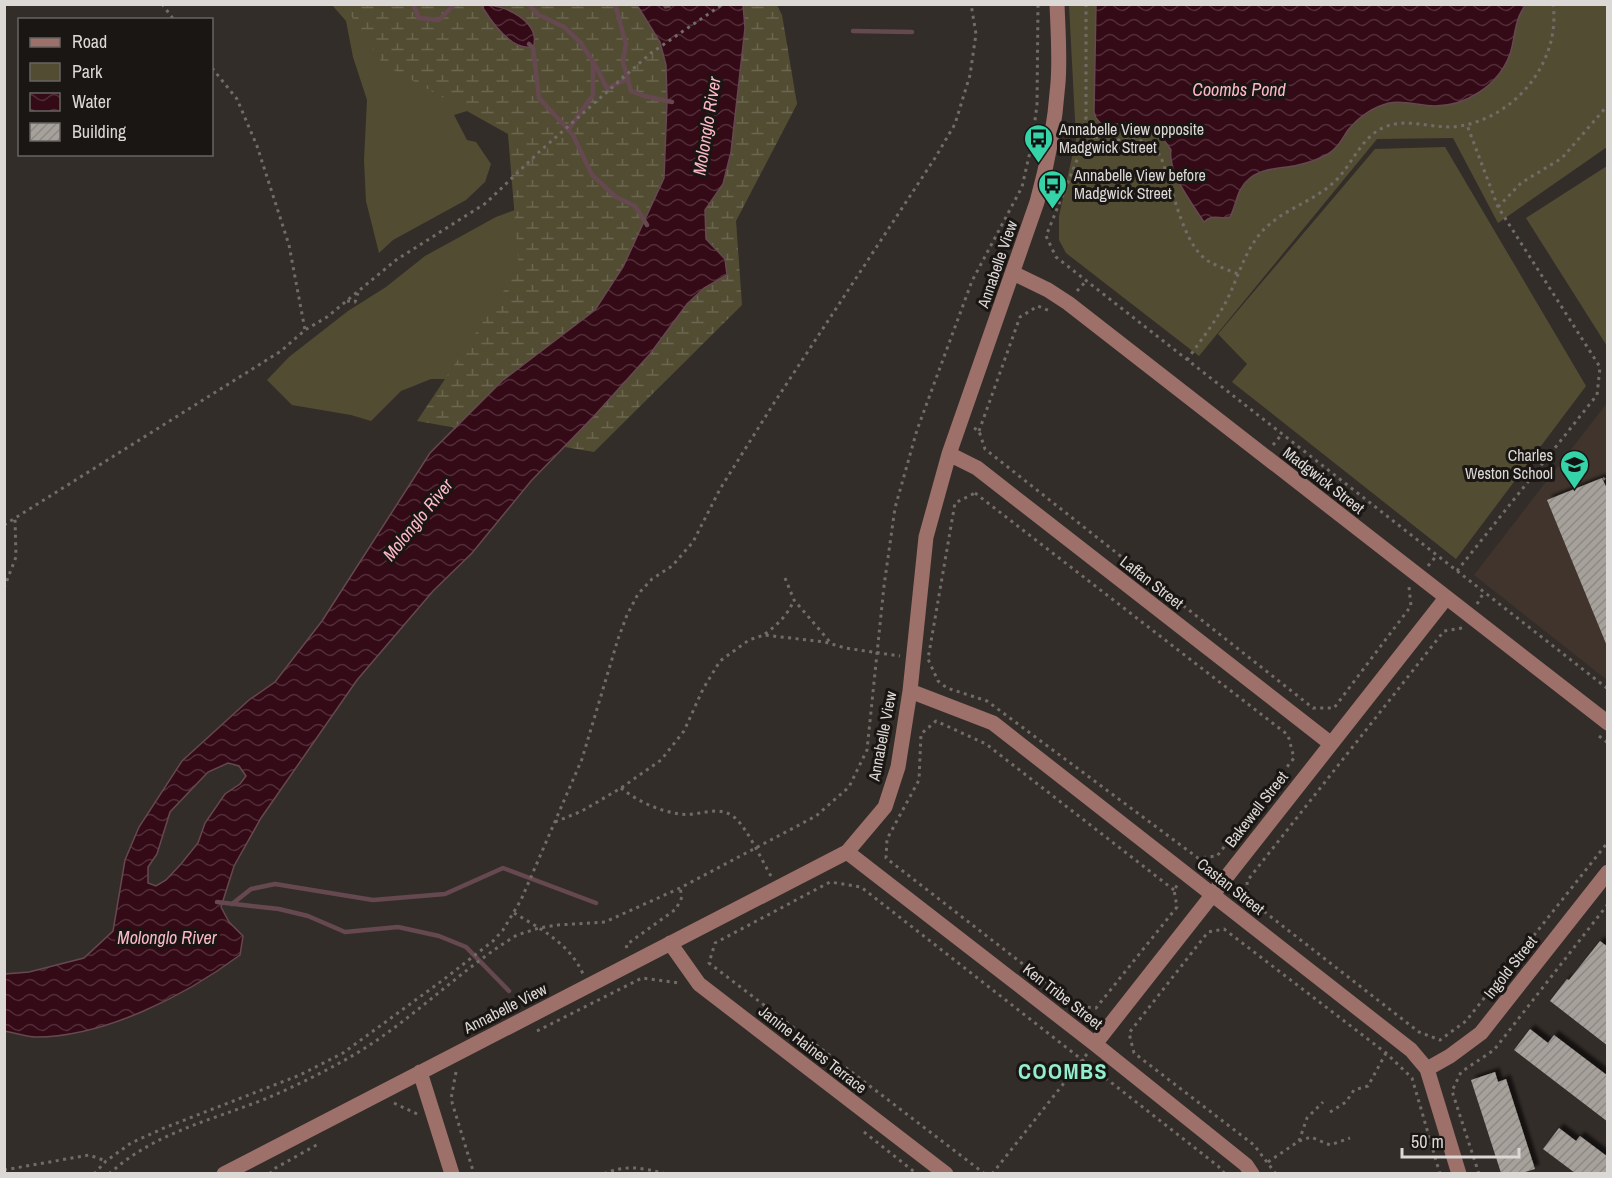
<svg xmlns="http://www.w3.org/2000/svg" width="1612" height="1178" viewBox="0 0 1612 1178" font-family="'Archivo Narrow',sans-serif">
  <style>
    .built { fill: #40342d }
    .green { fill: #524d32 }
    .wetland { fill: url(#wetland-marsh) }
    .water { fill: url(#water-waves); stroke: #664850; stroke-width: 1.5; fill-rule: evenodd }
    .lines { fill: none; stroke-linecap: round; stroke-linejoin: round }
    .stream { stroke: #664850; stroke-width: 4.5 }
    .building { fill: url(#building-hatch); filter: url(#shadow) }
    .path { stroke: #726c69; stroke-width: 3; stroke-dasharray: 3 4.5; stroke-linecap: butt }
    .minor { stroke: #9d706a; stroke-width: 15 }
    .labels { text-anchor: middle; stroke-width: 6; stroke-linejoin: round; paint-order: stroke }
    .poi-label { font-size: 16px; fill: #dcd8d6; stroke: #191614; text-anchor: start }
    .street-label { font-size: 16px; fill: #dcd8d6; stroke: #191614 }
    .water-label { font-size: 18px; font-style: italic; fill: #fbb8c6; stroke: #191614 }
    .district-label { font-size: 22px; font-weight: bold; letter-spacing: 1.5px; fill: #92eecd; stroke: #191614 }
  </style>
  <defs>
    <pattern id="wetland-marsh" width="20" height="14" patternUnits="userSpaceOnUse" patternTransform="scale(1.5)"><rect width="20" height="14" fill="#524d32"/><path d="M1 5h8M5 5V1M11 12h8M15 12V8" fill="none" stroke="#6a664f"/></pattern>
    <pattern id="water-waves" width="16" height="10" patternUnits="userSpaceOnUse" patternTransform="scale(1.5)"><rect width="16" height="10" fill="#340a17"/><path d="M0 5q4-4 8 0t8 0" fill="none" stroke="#512d38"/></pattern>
    <pattern id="building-hatch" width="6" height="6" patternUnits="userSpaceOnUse" patternTransform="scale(1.5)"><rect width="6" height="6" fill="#a6a19a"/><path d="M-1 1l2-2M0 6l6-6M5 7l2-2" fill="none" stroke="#8d8984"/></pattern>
    <filter id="shadow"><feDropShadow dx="4.5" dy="-4.5" stdDeviation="1.5" flood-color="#0009"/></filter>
  </defs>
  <rect width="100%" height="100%" fill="#332d29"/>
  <!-- built -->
  <path class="built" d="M1607 403V680L1474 575Z"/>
  <!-- green -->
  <path class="green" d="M332 5H433L467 111 454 115 467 140 476 142 491 164 485 182 466 200 393 240 379 253 366 201 364 160 367 100 353 57 346 21Z
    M1069 5H1607V147L1498 223 1453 138 1377 139 1199 356 1066 253 1059 240V216L1076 139Z
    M1445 147 1586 386 1456 559 1232 382 1247 364 1218 334 1375 149Z
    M1607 166V346L1526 218Z
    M591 197 447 379H431L401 391 371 421 351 415 292 405 267 380 289 357 348 311 386 287 425 256 496 217 515 210Z"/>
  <!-- wetland -->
  <path class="wetland" d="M344 5H777L782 15 797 104 736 221 742 305 594 452 417 421 519 268 508 134 383 64Z"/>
  <!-- water -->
  <path class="water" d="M670 4 743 5 745 28 731 152 723 184 705 210 706 239 725 259 727 275 704 288 687 304 650 354 595 415 531 481 472 553 433 591 357 680 261 818 234 866 221 907 229 922 243 936 240 955C186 995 105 1037 36 1037 26 1037 15 1033 5 1031V974L29 972 84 958 113 931 125 860 139 827 182 761 249 700 275 682 322 621 430 453 502 381 595 310 623 267 664 178 667 101 666 65 660 42 637 5H663L665 8 670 7ZM228 763 239 766 246 776 240 784 225 794 205 823 198 843 181 864 166 880 156 886 148 883V867L157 854 170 812 208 772Z
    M484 5C504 4 542 22 533 48 528 47 522 47 518 45 503 38 491 21 483 8Z
    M1096 5V4L1526 5C1516 16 1515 33 1512 47 1508 66 1494 83 1478 93 1464 102 1450 106 1435 106 1419 106 1405 100 1389 103 1373 107 1359 117 1348 130 1342 139 1338 148 1328 154 1319 159 1308 163 1298 165 1282 169 1264 167 1250 178 1236 189 1237 204 1230 217 1220 220 1213 213 1204 222 1193 205 1167 171 1171 150 1153 120 1134 122 1102 125L1096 118 1094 112Z"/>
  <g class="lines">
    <!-- stream -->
    <path class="stream" d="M413 4 419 18 439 20 455 4
      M529 4 537 14 564 27 581 43 593 62V95L568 130
      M615 4 626 44 623 62 631 91 644 96 672 102
      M853 31 912 32
      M529 44 533 48 539 98 573 135 592 175 616 197 635 206 647 225
      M593 62C600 71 601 79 607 88L628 79
      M217 902 279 909 308 916 345 932 398 927 439 936 466 947 509 991
      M232 904 251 889 275 884 373 900 445 894 503 868 596 903"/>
  </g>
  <!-- building -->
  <path class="building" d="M1602 478 1608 491 1607 646 1547 500Z
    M1600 941 1608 947V1046L1550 1001 1567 979 1569 980Z
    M1530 1029 1548 1043 1554 1035 1608 1076V1122L1514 1050Z
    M1495 1072 1498 1082 1506 1079 1535 1169 1522 1173H1501L1471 1080Z
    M1559 1128 1576 1141 1580 1136 1608 1157V1173H1575L1543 1149Z"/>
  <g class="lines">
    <!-- path -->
    <path class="path" d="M162 4 174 20
      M1086 4V119C1096 160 1131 125 1155 149 1162 156 1165 169 1168 179 1176 202 1186 247 1208 261 1217 266 1228 270 1238 274
      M212 68 237 99 257 146 289 245 305 330
      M1095 136 1079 155 1046 236 1056 257 1608 689
      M1498 207 1521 183 1562 158 1608 105
      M1077 291 1086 281
      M347 301 355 302 358 293
      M1187 360C1201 340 1216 321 1227 300 1238 277 1244 254 1259 235 1279 210 1310 204 1333 183 1349 169 1357 147 1373 134 1400 112 1430 131 1460 126 1516 117 1561 61 1553 4
      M974 428 979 431 985 449 1313 708H1334L1411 606 1409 587
      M979 431 1020 317 1038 306 1052 312
      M1273 445 1282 434
      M1603 480 1608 473
      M975 493 1288 735 1294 758 1217 856 1198 858 987 701 947 688 938 681 928 659 955 503Z
      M4 525 281 351 305 330 327 317 396 260 486 203 538 153 651 53 723 4
      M1428 566 1437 555
      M1457 571 1597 395 1600 367 1498 207 1467 125
      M785 578 794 600 830 642
      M4 588 16 557 15 519
      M1477 604 1484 592
      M1462 628 1444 631 1247 881 1248 899 1406 1022 1419 1032 1440 1040 1466 1021 1608 842
      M765 634C778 624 787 616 794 600
      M1599 736 1608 743
      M621 788C637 801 659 811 680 814 698 817 717 804 734 817 748 829 761 859 771 876
      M555 822 582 811 621 788 661 760 684 731 703 689 720 661 749 640 764 635 825 642 845 648 900 656
      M1174 890 986 744 936 721 921 734 919 780 887 839 886 858 1077 1006 1096 1008 1177 907 1174 890 1178 884
      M514 913C541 929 570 944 583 974
      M627 948 626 945 676 909 682 897 680 888
      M537 1031 642 978 679 983
      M456 1072 451 1099 474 1174
      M394 1103 417 1114
      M1330 1112 1346 1102 1354 1090 1368 1086 1386 1053
      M864 1132 917 1174
      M1299 1141 1307 1118 1323 1102
      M1268 1162 1299 1141 1311 1137 1330 1145 1350 1138
      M4 1170 89 1155 106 1161
      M94 1174 106 1161 131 1143 164 1128 300 1075 343 1053 443 980 493 941 503 930 521 900 582 759 618 639 627 615 638 594 652 579 672 566 693 542 720 489 774 403 935 158 955 124 970 75 976 34 971 4
      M109 1174C154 1133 209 1121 265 1099 291 1088 318 1075 343 1061 406 1027 456 972 517 935L539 928 558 925 605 922 680 888 816 816 849 787 867 750 884 586 895 508 917 430 972 281 1022 187 1032 143 1037 105 1038 4
      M270 1174 272 1170 320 1143
      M604 1174C625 1164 644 1168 666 1174
      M985 1174 709 963 715 943 830 882 861 887 1218 1166 1225 1174
      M992 1174 1087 1054
      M1276 1174 1254 1145 1134 1053 1129 1033 1208 932 1224 929 1386 1053 1412 1078 1440 1174
      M1479 1174 1452 1091 1461 1072 1494 1050 1608 904"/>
    <!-- minor -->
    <path class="minor" d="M1013 273 1048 290 1068 303 1608 723
      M949 454 977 468 1330 743
      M910 691 993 723 1411 1050 1427 1069 1459 1174
      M847 852 1095 1044 1246 1165 1252 1174
      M670 943 699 984 946 1174
      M1095 1044 1446 598
      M1427 1069 1450 1056 1481 1033 1608 872
      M420 1072 452 1174
      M224 1174 847 852 885 807 898 767 910 691 926 537 949 454 1037 202C1048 163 1055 124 1058 83 1060 58 1058 30 1057 4"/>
  </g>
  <!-- icons -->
  <defs>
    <symbol id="bus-pin" viewBox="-11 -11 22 30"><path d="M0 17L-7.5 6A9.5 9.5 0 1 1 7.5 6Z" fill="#34d4a8" stroke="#191614"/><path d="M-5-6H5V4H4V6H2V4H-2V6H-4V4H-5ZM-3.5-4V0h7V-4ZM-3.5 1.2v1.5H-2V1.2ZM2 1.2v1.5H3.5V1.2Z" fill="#111"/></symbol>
    <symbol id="school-pin" viewBox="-11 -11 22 30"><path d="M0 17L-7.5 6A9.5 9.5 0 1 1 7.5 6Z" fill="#34d4a8" stroke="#191614"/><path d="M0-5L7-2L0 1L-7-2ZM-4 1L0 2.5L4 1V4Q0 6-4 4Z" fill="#111"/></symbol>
  </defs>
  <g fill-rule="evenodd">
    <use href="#bus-pin" x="1022" y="122" width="33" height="45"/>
    <use href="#bus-pin" x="1036" y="168" width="33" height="45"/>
    <use href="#school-pin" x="1558" y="448" width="33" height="45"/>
  </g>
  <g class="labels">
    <!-- poi labels -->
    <g class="poi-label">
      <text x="1059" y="135">Annabelle View opposite<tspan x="1059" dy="18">Madgwick Street</tspan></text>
      <text x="1074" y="181">Annabelle View before<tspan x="1074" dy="18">Madgwick Street</tspan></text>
      <text x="1553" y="461" text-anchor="end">Charles<tspan x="1553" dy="18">Weston School</tspan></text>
    </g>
    <!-- street labels -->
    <g class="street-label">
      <text transform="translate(997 264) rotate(-71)" y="6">Annabelle View</text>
      <text transform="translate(1324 480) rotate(38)" y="6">Madgwick Street</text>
      <text transform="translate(1152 582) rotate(38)" y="6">Laffan Street</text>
      <text transform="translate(882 736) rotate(-79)" y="6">Annabelle View</text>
      <text transform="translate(1256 809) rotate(-52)" y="6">Bakewell Street</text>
      <text transform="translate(1231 886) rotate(38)" y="6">Castan Street</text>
      <text transform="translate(1510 967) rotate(-52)" y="6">Ingold Street</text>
      <text transform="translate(1063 996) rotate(38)" y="6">Ken Tribe Street</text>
      <text transform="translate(505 1008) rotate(-27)" y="6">Annabelle View</text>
      <text transform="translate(813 1049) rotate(38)" y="6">Janine Haines Terrace</text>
    </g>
    <!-- water labels -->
    <g class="water-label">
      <text x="1239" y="96">Coombs Pond</text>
      <text transform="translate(707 126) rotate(-81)" y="6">Molonglo River</text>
      <text transform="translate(418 520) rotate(-51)" y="6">Molonglo River</text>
      <text x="167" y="944">Molonglo River</text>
    </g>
    <!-- district labels -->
    <g class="district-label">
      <text x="1063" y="1079">COOMBS</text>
    </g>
  </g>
  <!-- border -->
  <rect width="1612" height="1178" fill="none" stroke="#dcd8d6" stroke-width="12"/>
  <!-- legend -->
  <rect x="18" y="18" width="195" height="138" fill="#191614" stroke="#676462" stroke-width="1.5"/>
  <rect x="30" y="38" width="30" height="9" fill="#9d706a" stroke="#676462" stroke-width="1.5"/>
  <text x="72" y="48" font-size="18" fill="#dcd8d6">Road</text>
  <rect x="30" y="63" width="30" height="18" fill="#524d32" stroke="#676462" stroke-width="1.5"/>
  <text x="72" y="78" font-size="18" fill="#dcd8d6">Park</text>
  <rect x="30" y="93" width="30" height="18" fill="url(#water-waves)" stroke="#676462" stroke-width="1.5"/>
  <text x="72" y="108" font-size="18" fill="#dcd8d6">Water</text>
  <rect x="30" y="123" width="30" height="18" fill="url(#building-hatch)" stroke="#676462" stroke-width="1.5"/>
  <text x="72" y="138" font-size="18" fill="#dcd8d6">Building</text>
  <!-- scale -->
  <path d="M1402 1148v9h117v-9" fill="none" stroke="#dcd8d6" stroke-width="3"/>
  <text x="1411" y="1148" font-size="18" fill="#dcd8d6" stroke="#191614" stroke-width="4.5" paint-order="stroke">50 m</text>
</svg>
